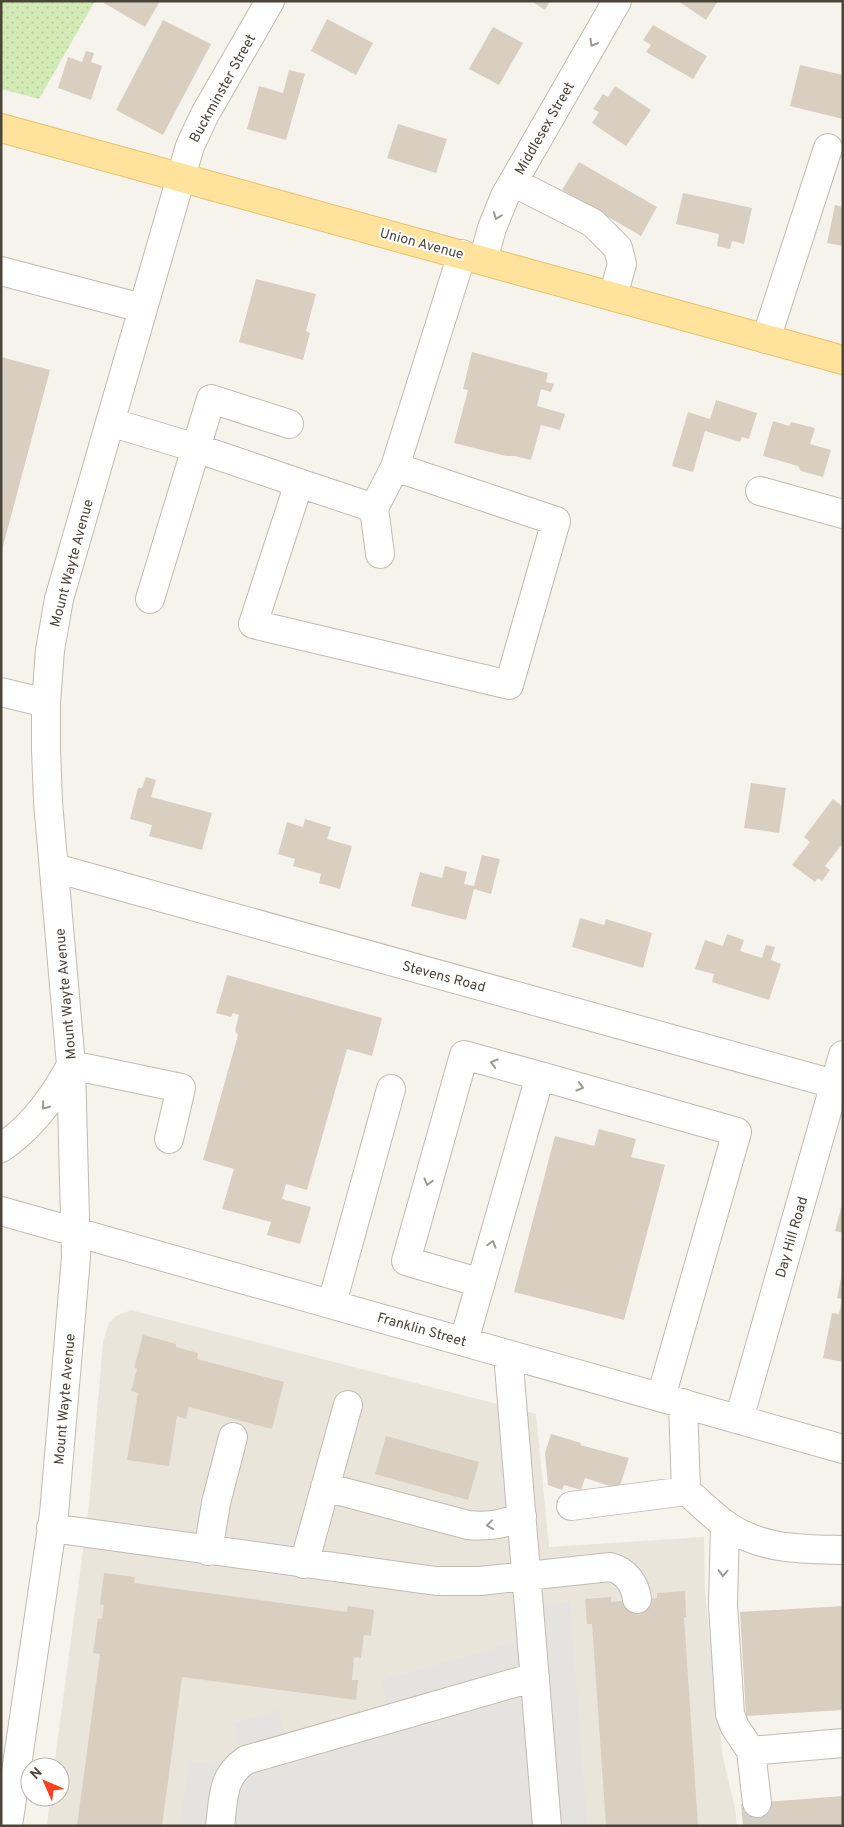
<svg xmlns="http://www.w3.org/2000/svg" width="844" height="1827" viewBox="0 0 844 1827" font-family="Overpass,sans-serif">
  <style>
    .residential { fill: #eae5da }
    .park { fill: url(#park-dots) }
    .parking { fill: #e5e3e0 }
    .building { fill: #d8cfc1 }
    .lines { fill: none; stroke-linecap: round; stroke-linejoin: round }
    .minor-tunnel { stroke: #d4d0c8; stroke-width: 28; stroke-dasharray: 28 14; stroke-linecap: butt }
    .minor-casing { stroke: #c2bbae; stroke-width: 30 }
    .major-casing { stroke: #e6c16a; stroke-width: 30 }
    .minor { stroke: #fff; stroke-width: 28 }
    .major { stroke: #ffe39c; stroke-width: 28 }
    .oneway { stroke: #9c9892 }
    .labels { text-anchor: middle; stroke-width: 4; stroke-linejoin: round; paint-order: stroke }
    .street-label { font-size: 14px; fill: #4b4439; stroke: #fff }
  </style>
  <defs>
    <pattern id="park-dots" width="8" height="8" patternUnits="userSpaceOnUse" patternTransform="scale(1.25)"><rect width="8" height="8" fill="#d2eab5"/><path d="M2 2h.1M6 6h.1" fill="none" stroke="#b6ca9c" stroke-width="1.8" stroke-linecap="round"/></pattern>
  </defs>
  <rect width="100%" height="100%" fill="#f6f3ec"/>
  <!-- residential -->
  <path class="residential" d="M131 1310 536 1414 549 1547 704 1537 705 1592 723 1758 735 1808 737 1826H47L50 1797H60V1767H54L89 1505 103 1342 109 1323 116 1316Z"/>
  <!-- park -->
  <path class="park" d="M1 1H95L39 99 1 89Z"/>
  <!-- parking -->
  <path class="parking" d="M570 1602 587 1826H180L189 1761 218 1764 241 1746 234 1723 278 1710 289 1747 390 1718 381 1681 532 1637 530 1607Z"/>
  <!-- building -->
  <path class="building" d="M104 1H160L145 27 104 3Z
    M531 1H550L545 10Z
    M678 1H718L706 20Z
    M327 19 373 43 356 75 311 51Z
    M163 20 211 44 163 135 116 110Z
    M653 25 707 56 693 79 646 52 651 45 643 40Z
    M493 27 523 43 499 85 469 69Z
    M86 51 94 53 91 62 102 66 91 100 58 88 68 57 82 62Z
    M800 65 843 75V119L790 106Z
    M289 70 305 74 286 140 247 129 259 86 283 93Z
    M615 86 651 110 626 146 592 123 599 112 593 109 603 94 608 97Z
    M398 124 447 139 436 173 387 158Z
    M579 162 657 207 641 236 562 190Z
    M683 193 752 208 744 244 732 241 730 249 717 246 719 234 676 224Z
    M835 205 843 207V246L827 243Z
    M256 279 316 294 306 331 310 333 303 360 239 342Z
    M472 352 548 373 546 382 554 384 551 392 541 389 537 406 565 414 560 430 541 425 531 460 515 456H506L454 443 468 390 463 389Z
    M1 357 50 370 2 550H1Z
    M716 400 757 413 749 439 742 437 740 442 705 431 693 472 672 466 688 412 710 419Z
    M773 421 789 426 791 422 815 428 810 444 831 450 823 477 801 471 798 466 763 456Z
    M146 777 156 780 151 797 212 813 202 850 149 836 152 825 130 819 138 788H142Z
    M751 783 786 788 779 833 744 828Z
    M833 799 843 807V843L825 866 830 870 822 881 818 878 815 882 792 865 810 842 804 837Z
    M305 819 331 827 327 839 352 846 340 889 319 883 321 874 293 866 295 859 278 854 287 822 303 827Z
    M482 855 500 859 491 894 474 889 466 920 411 906 420 872 442 878 445 866 467 872 464 884 474 886Z
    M580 918 604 925 606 919 652 933 643 968 572 947Z
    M727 934 744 940 740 951 762 958 766 945 775 947 771 960 781 964 769 1000 712 982 714 974 695 969 705 940 723 946Z
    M227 975 382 1018 372 1056 347 1049 307 1190 286 1184 282 1199 311 1207 300 1244 267 1235 271 1222 222 1209 234 1169 203 1160 238 1035 235 1031 239 1015 233 1013 231 1017 216 1013Z
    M599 1129 636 1139 631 1157 665 1165 624 1320 514 1292 555 1136 594 1146Z
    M842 1204H843V1233L835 1231Z
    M842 1273H843V1362L823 1358 832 1313 839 1314 842 1299 837 1298Z
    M143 1335 176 1344V1347L198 1353 197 1359 284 1382 272 1429 189 1407 186 1419 177 1416 169 1466 127 1460 138 1393 131 1391 137 1369 134 1368Z
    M551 1434 581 1443 580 1445 629 1458 619 1489 585 1478 581 1490 564 1485 562 1490 548 1485 545 1453Z
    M386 1436 479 1462 468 1500 375 1474Z
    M104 1573 135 1577 134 1583 347 1612 348 1606 374 1610 371 1636 364 1635 361 1658 354 1657 352 1680H358L356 1700 182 1677 162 1826H77L100 1654 93 1653 98 1618 102 1619 104 1605 100 1604Z
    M685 1591 686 1617H684L698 1826H606L592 1624H587L585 1599 611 1597V1602L657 1598V1593Z
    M843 1606V1710L746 1716 740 1612Z
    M843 1796V1826H743L741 1804Z"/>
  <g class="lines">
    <!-- minor-tunnel -->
    <path class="minor-tunnel" d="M757 1803 758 1826"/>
    <defs>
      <path id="minor" d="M513 182 593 223 618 248 622 264 613 296
        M483 260 492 228 505 196 617 1
        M1 271 142 308
        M766 339 828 148
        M110 422 196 448 150 599
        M289 424 211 399 196 448 299 483 253 624 509 685 556 521 395 467 462 254
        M299 483 374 508 395 467
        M760 491 843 514
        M374 508 380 554
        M1 692 46 703
        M55 868 834 1084
        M1 1148C31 1128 54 1097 71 1065L181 1088 169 1139
        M1 1211 843 1449
        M481 1283 406 1261 464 1055 540 1076
        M332 1303 391 1089
        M464 1341 540 1076 737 1132 661 1397
        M508 1354 547 1826
        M683 1403 686 1491C700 1502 713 1516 727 1526 763 1550 802 1549 843 1550
        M739 1419 843 1055
        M325 1487 468 1525C488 1527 504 1525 522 1516
        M571 1506 686 1491
        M725 1524 723 1605 730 1714 735 1727 751 1751 757 1803
        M51 1528 436 1581H480L610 1567C626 1571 635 1584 637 1599
        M208 1551 216 1503 233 1437
        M304 1564 348 1405
        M751 1751 843 1743
        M8 1826 54 1514 76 1257 71 1065 48 802 46 749V703L50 650 59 599 190 146 205 114 270 1
        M220 1826C224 1798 221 1777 246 1760L535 1677"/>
      <path id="major" d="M1 128 843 360"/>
    </defs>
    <!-- minor casing -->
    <use href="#minor" class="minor-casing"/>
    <!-- major casing -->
    <use href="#major" class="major-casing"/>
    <!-- minor -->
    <use href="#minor" class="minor"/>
    <!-- major -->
    <use href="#major" class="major"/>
  </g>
  <!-- one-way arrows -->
  <defs><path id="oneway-chevron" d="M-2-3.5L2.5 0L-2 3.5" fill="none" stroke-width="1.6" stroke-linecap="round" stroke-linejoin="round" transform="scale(1.25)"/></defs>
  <g class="oneway">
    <use href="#oneway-chevron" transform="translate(593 43) rotate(120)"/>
    <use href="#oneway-chevron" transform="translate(497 216) rotate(111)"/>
    <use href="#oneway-chevron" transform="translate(494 1063) rotate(-164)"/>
    <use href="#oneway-chevron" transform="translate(580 1087) rotate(16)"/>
    <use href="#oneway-chevron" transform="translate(45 1106) rotate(129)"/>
    <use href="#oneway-chevron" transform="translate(428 1182) rotate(106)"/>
    <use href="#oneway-chevron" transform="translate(492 1244) rotate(-74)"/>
    <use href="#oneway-chevron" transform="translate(490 1525) rotate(173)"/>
    <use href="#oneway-chevron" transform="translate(723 1573) rotate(92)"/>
  </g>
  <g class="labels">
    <!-- street labels -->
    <g class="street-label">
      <text transform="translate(222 88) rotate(-61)" y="5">Buckminster Street</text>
      <text transform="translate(544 128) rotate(-60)" y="5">Middlesex Street</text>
      <text transform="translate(422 243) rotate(15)" y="5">Union Avenue</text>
      <text transform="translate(71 563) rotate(-75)" y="5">Mount Wayte Avenue</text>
      <text transform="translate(444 976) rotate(15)" y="5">Stevens Road</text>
      <text transform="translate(65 994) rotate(-95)" y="5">Mount Wayte Avenue</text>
      <text transform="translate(791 1237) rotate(-74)" y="5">Day Hill Road</text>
      <text transform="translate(422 1329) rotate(16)" y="5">Franklin Street</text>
      <text transform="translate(64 1399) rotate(-85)" y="5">Mount Wayte Avenue</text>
    </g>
  </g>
  <!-- border -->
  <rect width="844" height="1827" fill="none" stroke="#4b4439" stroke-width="5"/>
  <!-- north arrow -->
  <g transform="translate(45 1782) rotate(315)"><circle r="24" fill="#ffffff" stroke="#b7b4b0"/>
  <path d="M0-4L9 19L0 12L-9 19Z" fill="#fc3f1d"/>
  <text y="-8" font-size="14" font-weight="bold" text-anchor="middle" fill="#4b4439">N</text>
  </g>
</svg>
